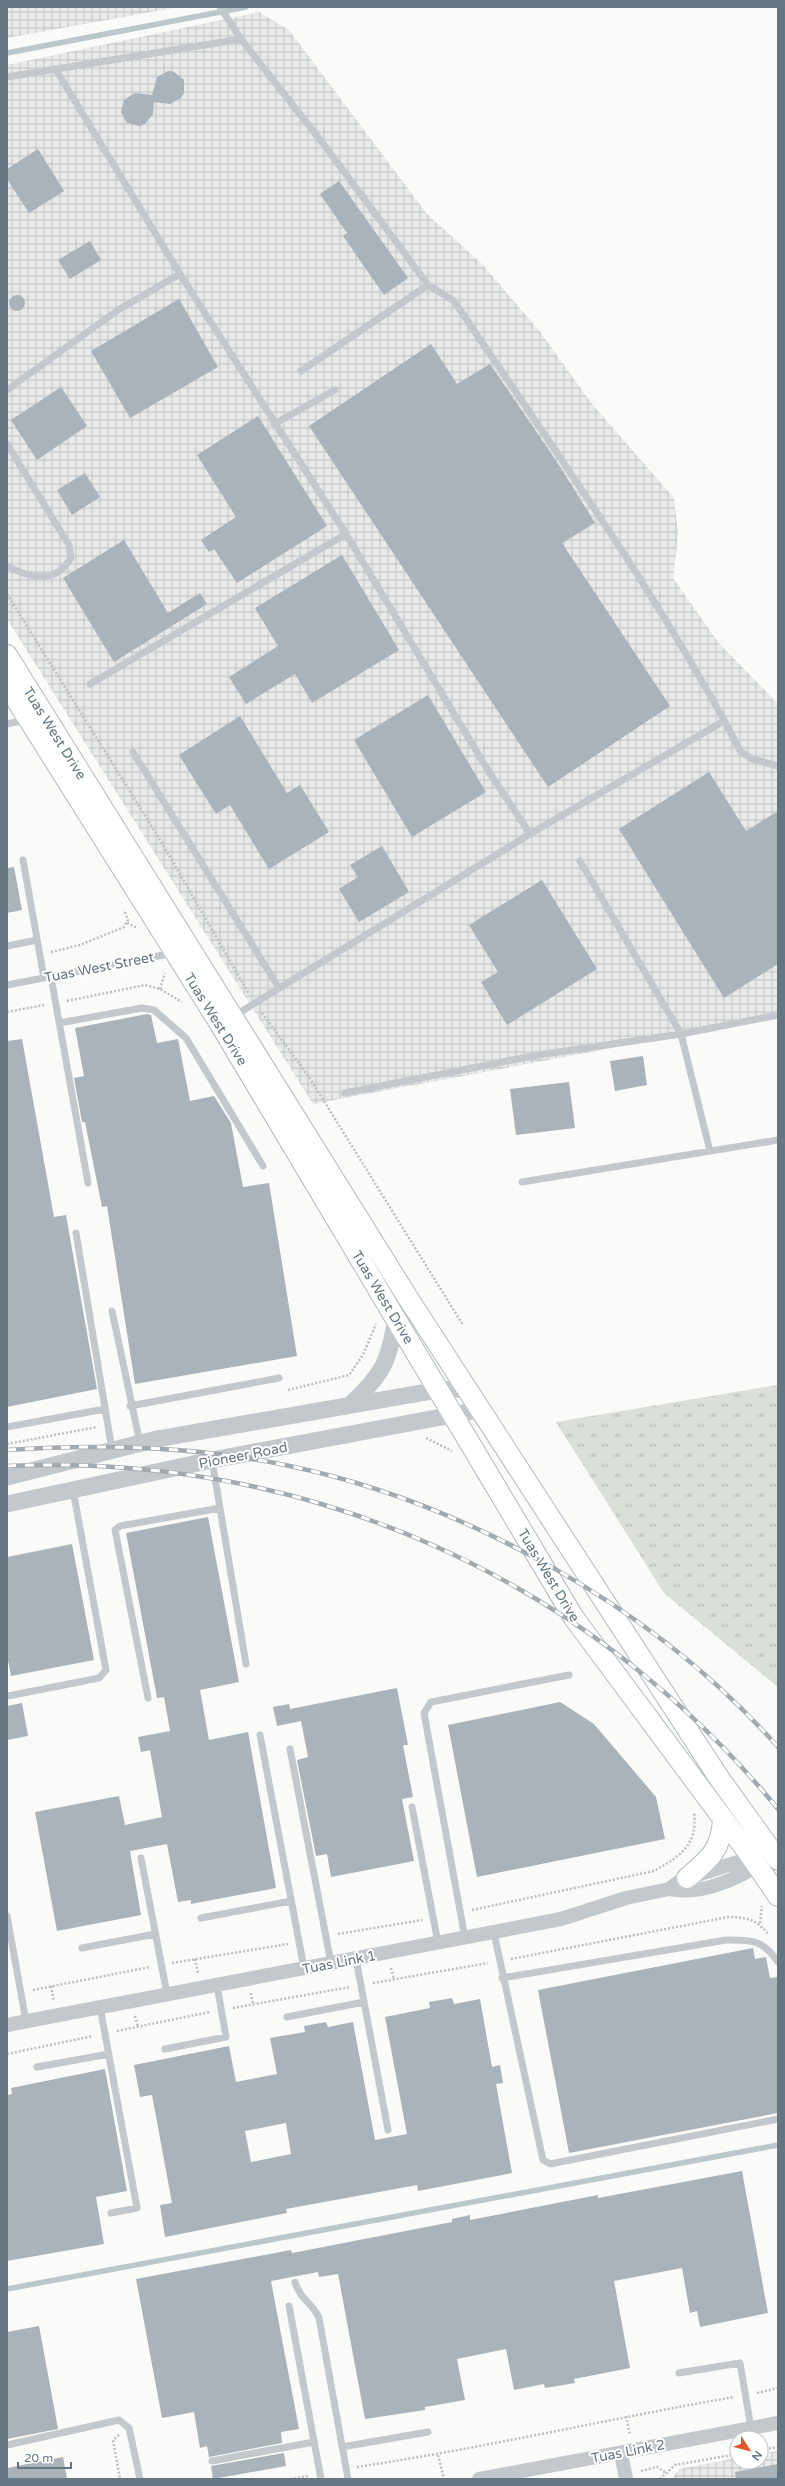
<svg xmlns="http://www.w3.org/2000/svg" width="785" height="2486" viewBox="0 0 785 2486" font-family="'Varela Round',sans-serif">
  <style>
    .industrial { fill: url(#industrial-grid) }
    .grass { fill: url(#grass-tufts) }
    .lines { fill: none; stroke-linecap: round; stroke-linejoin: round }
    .stream { stroke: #bbc7cb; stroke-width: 5.5 }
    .building { fill: #aab3b9; fill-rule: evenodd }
    .secondary-casing { stroke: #b3babf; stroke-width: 22 }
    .path { stroke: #bbbfc2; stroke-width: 2.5; stroke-dasharray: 2 2; stroke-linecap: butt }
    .service { stroke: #c3c8cc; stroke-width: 7 }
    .minor { stroke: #c3c8cc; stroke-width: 14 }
    .tertiary { stroke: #c3c8cc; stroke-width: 17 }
    .secondary { stroke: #fff; stroke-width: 20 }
    .rail-casing { stroke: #a2aab0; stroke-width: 4.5 }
    .rail { stroke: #fff; stroke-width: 3; stroke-dasharray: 9; stroke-linecap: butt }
    .labels { text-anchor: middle; stroke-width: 4; stroke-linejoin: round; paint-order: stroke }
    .street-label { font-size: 14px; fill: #657683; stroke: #fff }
  </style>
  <defs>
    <pattern id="industrial-grid" width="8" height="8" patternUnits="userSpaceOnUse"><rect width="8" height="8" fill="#e8e9e9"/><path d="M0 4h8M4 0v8" fill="none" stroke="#c0c1c2"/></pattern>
    <pattern id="grass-tufts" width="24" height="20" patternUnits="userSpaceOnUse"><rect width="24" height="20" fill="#dadfd7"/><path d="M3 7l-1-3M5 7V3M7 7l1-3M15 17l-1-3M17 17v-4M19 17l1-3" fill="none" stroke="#b4b9b4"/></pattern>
  </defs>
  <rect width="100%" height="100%" fill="#fafaf8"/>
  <!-- industrial -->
  <path class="industrial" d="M7 7H179L7 38Z
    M259 12 289 30 427 214 483 265 541 333 592 404 674 498 678 535 673 578 718 642 778 704V1017L313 1104 7 619V65Z
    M778 2451V2479H672L679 2469 737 2458V2462H761V2454Z"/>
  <!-- grass -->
  <path class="grass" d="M778 1385V1687L664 1593 556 1422Z"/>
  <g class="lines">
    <!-- stream -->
    <path class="stream" d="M7 53 246 7
      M7 2289 778 2145"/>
  </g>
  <!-- building -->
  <path class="building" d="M168 71 174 72 184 80V93L181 98 170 104 154 102 153 114 145 124 139 126 127 123 121 112 124 100 135 93 152 95 157 77Z
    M38 149 64 191 29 213 7 179V169Z
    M339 181 408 278 384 295 343 236 347 233 320 194Z
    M90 241 101 260 70 279 58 260Z
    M9 303a8 8 0 1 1 16 0a8 8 0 1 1-16 0Z
    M179 299 218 367 130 418 91 351Z
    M431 344 457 384 490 364 557 462 595 523 562 543 670 706 548 787 309 426Z
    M61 387 87 426 37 460 11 420Z
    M258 416 327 526 237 583 214 549 209 552 201 540 236 517 197 455Z
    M85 473 100 497 72 515 57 490Z
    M124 540 168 613 200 593 207 604 114 662 63 578Z
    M342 555 399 650 312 703 295 674 246 704 229 677 278 646 255 608Z
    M428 695 486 792 412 837 354 740Z
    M240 716 287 793 300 785 329 832 269 869 230 805 216 814 179 755Z
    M709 772 746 831 778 811V964L724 998 619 829Z
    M382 846 409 892 359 922 339 889 358 877 350 865Z
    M14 867 22 910 7 913V868Z
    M542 880 597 969 507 1025 481 982 498 972 469 925Z
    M147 1014 151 1015 157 1043 178 1039 190 1101 214 1096 231 1123 243 1187 269 1183 297 1356 135 1384 107 1206 102 1207 85 1122H82L74 1078 84 1076 75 1028Z
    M22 1039 54 1217 66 1215 97 1389 7 1407V1041Z
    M643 1056 647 1085 615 1091 610 1061Z
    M569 1082 575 1128 516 1135 510 1089Z
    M208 1517 239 1682 200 1690 209 1740 248 1732 276 1888 191 1904V1900L178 1902 167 1844 130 1851 141 1915 57 1931 35 1812 119 1796 125 1825 162 1817 150 1750 141 1752 138 1737 170 1731 164 1697 157 1698 126 1533Z
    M72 1544 94 1660 11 1676 7 1655V1557Z
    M397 1688 408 1745H403L413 1797 402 1799 414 1861 331 1877 327 1854 316 1856 297 1760 308 1757 301 1721 277 1726 273 1707 289 1704 290 1709Z
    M560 1702 594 1724 656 1797 665 1839 477 1877 448 1725Z
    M22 1703 28 1736 7 1740V1706Z
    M753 1948 755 1959 766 1957 770 1978 778 1977V2113L569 2153 538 1990Z
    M452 1998 454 2004 480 1999 492 2067 500 2065 503 2083 496 2084 512 2173 418 2191 417 2185 286 2209 287 2213 165 2237 160 2205 172 2203 152 2095 140 2097 134 2065 229 2046 236 2082 277 2074 270 2038 305 2032 304 2026 326 2022 328 2027 353 2022 375 2140 407 2134 385 2017 430 2008 429 2002ZM286 2123 291 2154 251 2162 245 2131Z
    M105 2069 127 2191 96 2197 104 2244 7 2261V2095L12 2094 11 2088Z
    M742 2171 768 2313 700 2327 697 2311 690 2313 682 2268 614 2281 630 2368 574 2379 575 2383 545 2388 544 2384 514 2390 506 2349 457 2359 465 2400 425 2407V2410L365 2419 338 2274 319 2277 318 2272 271 2281 299 2429 281 2432 282 2443 209 2457 207 2446 200 2448 194 2412 162 2418 136 2279 291 2250 292 2253 452 2222V2219L470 2215V2220L598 2195V2198Z
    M39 2326 58 2429 7 2439V2332Z
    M284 2453 286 2466 213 2479 211 2466Z
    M63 2457 67 2479H7V2468Z
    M778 2464V2479H736L735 2472Z"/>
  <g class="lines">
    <defs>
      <path id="secondary" d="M7 655 408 1298 717 1775 778 1860
        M7 685 220 1024 574 1618 750 1855 778 1896
        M687 1878C709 1859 721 1851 723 1820"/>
    </defs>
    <!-- secondary casing -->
    <use href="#secondary" class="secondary-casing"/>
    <!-- path -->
    <path class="path" d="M7 594 162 843 249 994
      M127 923 137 928
      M51 952 80 945 124 927 128 920 124 910
      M160 989 165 973
      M67 1001 145 985 160 989 182 1002
      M7 1012 44 1005
      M262 1013 309 1077 463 1325
      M288 1390 349 1375 363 1355 376 1324
      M426 1438 452 1451
      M7 1444 97 1427
      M472 1910 654 1871C680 1856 698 1846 694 1812
      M760 1923 762 1906
      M338 1934 422 1920
      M195 1959 198 1973
      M511 1959 728 1917C745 1917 757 1919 768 1934
      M172 1963 288 1944
      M391 1968 394 1979
      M373 1983 488 1963
      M51 1986 54 2002
      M33 1990 150 1967
      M251 1993 253 2004
      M233 2008 350 1987
      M135 2016 138 2027
      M117 2031 210 2012
      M7 2054 93 2036
      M757 2393 778 2388
      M626 2416 630 2435
      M119 2435 113 2440 120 2479
      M761 2450 778 2447
      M438 2455 444 2479
      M357 2467C484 2448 608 2419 734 2397
      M641 2471 657 2467 666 2473
      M290 2479 309 2476
      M660 2479 675 2465 737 2454"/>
    <!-- service -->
    <path class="service" d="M220 7 241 39 328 150 428 285 454 301C553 448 658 594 741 752L752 759 778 766
      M56 70 180 274 346 534 489 772 530 834
      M7 77 241 39
      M301 371 428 285
      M7 390 118 310 180 274
      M274 424 335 390
      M7 444 69 545 71 558C55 584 32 579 7 566
      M90 684 346 534
      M7 724 27 720
      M133 752 279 988
      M23 860 44 978
      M580 861 681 1034 710 1151
      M7 946 37 940
      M51 977 88 1183
      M7 985 174 953
      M234 1016 530 834 724 721
      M59 1023 142 1008 154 1010 186 1038 263 1166
      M345 1093 538 1055 681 1034 778 1015
      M522 1182 778 1140
      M76 1233 112 1450
      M112 1311 140 1443
      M130 1406 279 1378
      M7 1427 105 1409
      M212 1460 246 1664
      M8 1696 99 1678 106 1670 73 1490
      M148 1698 115 1530 120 1526 220 1508
      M260 1735 304 1968
      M290 1749 331 1963
      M412 1807 438 1943
      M141 1858 167 1994
      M7 1916 26 2021
      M201 1918 291 1901
      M494 1933 543 2160 550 2164 778 2119
      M465 1938 424 1713 431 1702 569 1675
      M82 1948 155 1934
      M356 1959 388 2130
      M502 1978 726 1940C752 1940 762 1939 778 1962
      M100 2007 137 2208 111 2213
      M287 2017 364 2002
      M165 2049 226 2037 217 1985
      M37 2067 109 2054
      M295 2282C301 2301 312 2302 319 2318L348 2479
      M289 2306 321 2479
      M679 2373 740 2363 751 2428
      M7 2445 119 2420 129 2428 140 2479
      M342 2447 428 2432
      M212 2461 314 2442"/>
    <!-- minor -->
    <path class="minor" d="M669 1889C702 1896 737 1879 764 1862
      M7 2025 561 1919 626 1898 669 1889 681 1880 738 1862 756 1850
      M621 2453 626 2479
      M479 2479 778 2423"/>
    <!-- tertiary -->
    <path class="tertiary" d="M350 1405C383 1374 389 1362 396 1318
      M7 1477 157 1439 438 1390 466 1389
      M7 1504 212 1460 479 1410"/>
    <!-- secondary -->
    <use href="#secondary" class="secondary"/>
    <defs>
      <path id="rail" d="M7 1450C100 1444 193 1446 285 1465 466 1502 656 1609 778 1747
        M7 1466C305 1452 588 1577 778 1809"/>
    </defs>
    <!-- rail casing -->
    <use href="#rail" class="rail-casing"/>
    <!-- rail -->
    <use href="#rail" class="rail"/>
  </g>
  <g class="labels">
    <!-- street labels -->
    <g class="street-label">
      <text transform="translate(55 733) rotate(58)" y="5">Tuas West Drive</text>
      <text transform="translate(99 967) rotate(-11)" y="5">Tuas West Street</text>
      <text transform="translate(216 1019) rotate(58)" y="5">Tuas West Drive</text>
      <text transform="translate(383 1297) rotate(59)" y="5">Tuas West Drive</text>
      <text transform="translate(243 1455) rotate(-11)" y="5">Pioneer Road</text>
      <text transform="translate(549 1575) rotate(59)" y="5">Tuas West Drive</text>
      <text transform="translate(339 1962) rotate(-11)" y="5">Tuas Link 1</text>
      <text transform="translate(628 2451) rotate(-11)" y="5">Tuas Link 2</text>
    </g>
  </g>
  <!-- border -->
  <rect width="785" height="2486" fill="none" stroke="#657683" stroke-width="16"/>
  <!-- north arrow -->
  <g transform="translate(749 2450) rotate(126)"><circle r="19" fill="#ffffff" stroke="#c1c8cd"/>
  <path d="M0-3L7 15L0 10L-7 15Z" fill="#e4572e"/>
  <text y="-6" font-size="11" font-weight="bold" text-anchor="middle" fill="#657683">N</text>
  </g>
  <!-- scale -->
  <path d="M18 2462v6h53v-6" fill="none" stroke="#657683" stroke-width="2"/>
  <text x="24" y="2462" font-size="12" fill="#657683" stroke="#ffffff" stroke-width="3" paint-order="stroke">20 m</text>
</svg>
